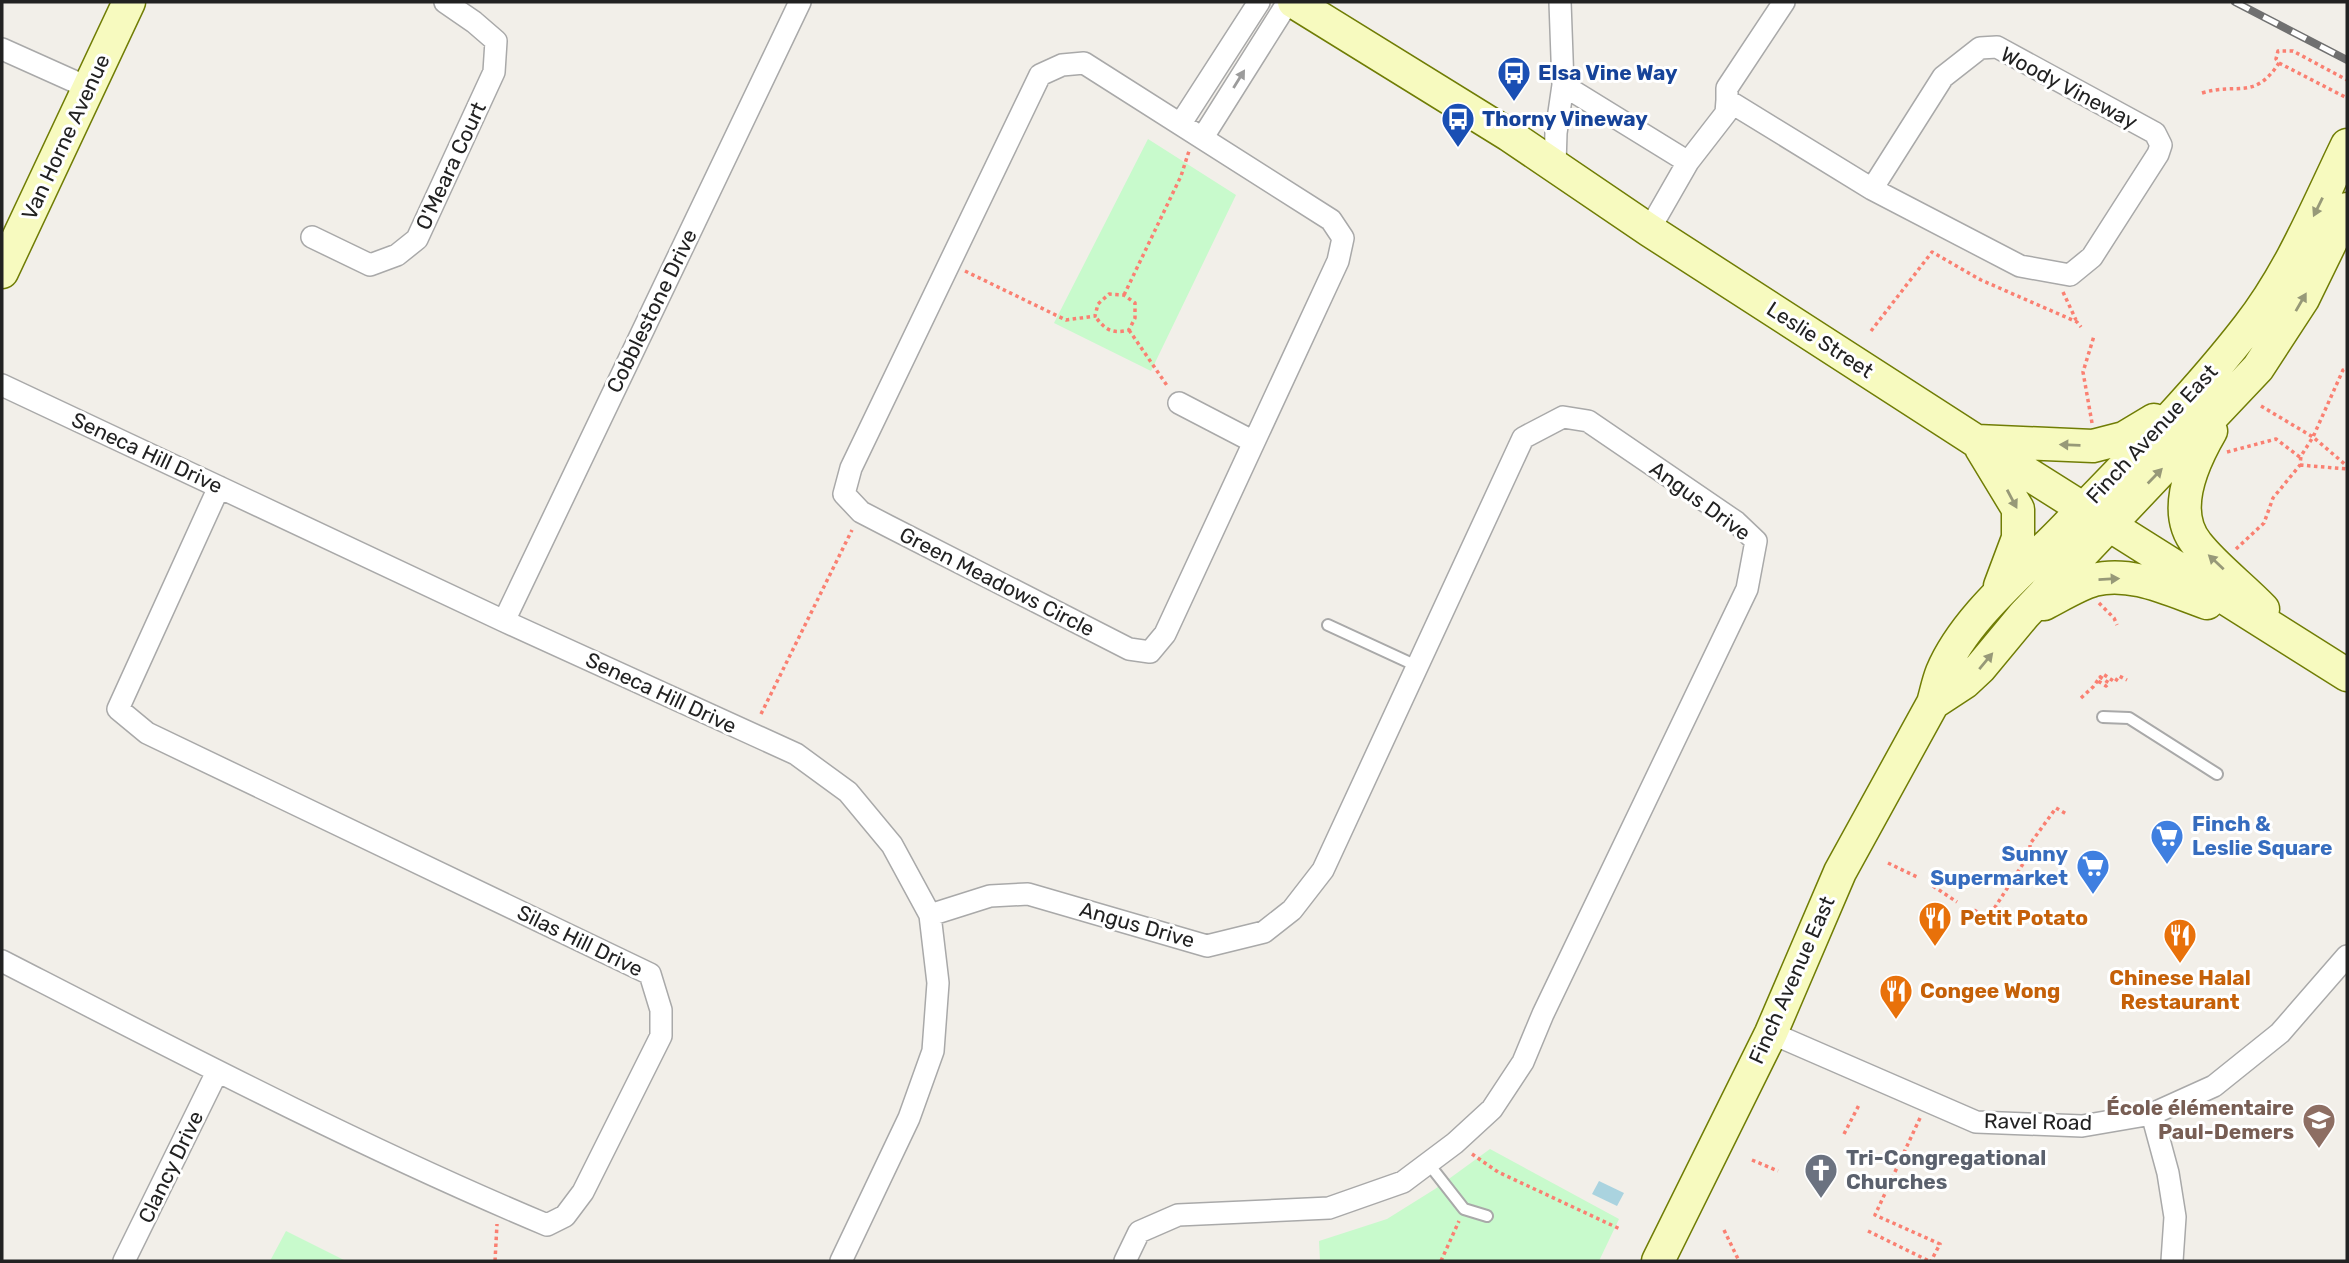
<svg xmlns="http://www.w3.org/2000/svg" width="2349" height="1263" viewBox="0 0 2349 1263" font-family="Rubik,sans-serif">
  <style>
    .park { fill: #c8facc }
    .water { fill: #aad3df }
    .lines { fill: none; stroke-linecap: round; stroke-linejoin: round }
    .lane-casing { stroke: #a9a9a9; stroke-width: 14 }
    .street-casing { stroke: #a9a9a9; stroke-width: 24 }
    .secondary-casing { stroke: #707d05; stroke-width: 35 }
    .path { stroke: #fa8072; stroke-width: 3.5; stroke-dasharray: 3.5 3.5; stroke-linecap: butt }
    .lane { stroke: #fff; stroke-width: 10 }
    .street { stroke: #fff; stroke-width: 21 }
    .secondary { stroke: #f7fabf; stroke-width: 32 }
    .rail-casing { stroke: #707070; stroke-width: 8 }
    .rail { stroke: #fff; stroke-width: 5; stroke-dasharray: 16; stroke-linecap: butt }
    .oneway { fill: #9c9c9c }
    .oneway2 { fill: #979978 }
    .labels { text-anchor: middle; stroke-width: 6; stroke-linejoin: round; paint-order: stroke }
    .transit-label { font-size: 21px; font-weight: bold; fill: #164399; stroke: #fff; text-anchor: start }
    .street-label { font-size: 21px; fill: #222; stroke: #fff }
    .shop-label { font-size: 21px; font-weight: bold; fill: #366cbe; stroke: #fff; text-anchor: start }
    .food-label { font-size: 21px; font-weight: bold; fill: #c56008; stroke: #fff; text-anchor: start }
    .education-label { font-size: 21px; font-weight: bold; fill: #785e54; stroke: #fff; text-anchor: end }
    .worship-label { font-size: 21px; font-weight: bold; fill: #5b616d; stroke: #fff; text-anchor: start }
  </style>
  <rect width="100%" height="100%" fill="#f2efe9"/>
  <!-- park -->
  <path class="park" d="M1148 139 1236 195 1151 371 1054 323Z
    M1490 1149 1619 1219 1599 1261H1320L1319 1241 1387 1219 1435 1189Z
    M286 1231 346 1261H270Z"/>
  <!-- water -->
  <path class="water" d="M1599 1181 1624 1193 1617 1206 1592 1194Z"/>
  <g class="lines">
    <defs>
      <path id="lane" d="M1328 625 1419 667
        M2103 717 2129 718 2217 774
        M1428 1163 1464 1209 1487 1216"/>
      <path id="street" d="M2 49 89 88
        M1084 63 1331 220 1343 238 1338 261 1165 634 1150 652 1129 649 888 526 861 512 844 494 851 468 1040 75 1062 65Z
        M1563 85 1688 162
        M1727 100V88L1784 2
        M1181 123 1259 2
        M1203 137 1288 2
        M1555 165 1556 133 1563 85 1560 2
        M1649 230 1688 162 1726 113 1727 100 1872 189 2020 266 2070 275 2092 257 2158 154 2161 145 2155 133 1997 47 1980 48 1943 77 1872 189
        M312 237 370 265 397 255 417 239 494 72 496 41 474 22 445 2
        M2 385 504 621 796 754 848 792 892 845 930 915 938 983 933 1051 909 1118 841 1261
        M1179 403 1254 442
        M504 621 800 2
        M930 915 990 896 1028 894 1207 946 1264 932 1292 910 1323 870 1523 438 1563 417 1588 421 1736 522 1756 541 1747 589 1543 1014 1523 1062 1492 1109 1455 1143 1403 1182 1329 1208 1178 1215 1139 1232 1125 1261
        M2 961C181 1053 361 1147 547 1225L565 1216 583 1192 661 1036V1010L650 974 147 733 118 709 219 487
        M1771 1033 1976 1122 2082 1126 2152 1114 2214 1086 2280 1033 2347 956
        M2152 1114 2168 1173 2175 1217 2172 1261
        M124 1261 217 1072"/>
      <path id="secondary" d="M1294 2 1509 135 1649 230 1976 441 2347 675
        M2 272 129 2
        M2211 431C2193 462 2170 511 2197 544 2214 566 2243 588 2263 609
        M1977 441 2093 446 2124 438 2154 420
        M1981 448 2018 509V538L2000 586
        M2044 604C2060 596 2077 585 2094 580 2131 570 2172 591 2207 603
        M1933 703 1965 682 1980 668 2024 615 2258 368 2303 299 2347 209
        M1658 1261 1771 1033 1840 872 1933 703C1936 693 1938 682 1942 672 1965 617 2025 570 2066 527 2128 463 2193 398 2248 327 2291 272 2317 207 2347 145"/>
    </defs>
    <!-- lane casing -->
    <use href="#lane" class="lane-casing"/>
    <!-- street casing -->
    <use href="#street" class="street-casing"/>
    <!-- secondary casing -->
    <use href="#secondary" class="secondary-casing"/>
    <!-- path -->
    <path class="path" d="M2279 63 2347 98
      M2202 93C2238 82 2254 101 2279 63L2276 59 2278 51H2293L2347 80
      M965 271 1066 320 1095 316 1098 304 1109 294 1124 295 1135 303V318L1129 330C1112 334 1105 330 1095 316
      M2063 292 2076 320
      M1124 295 1181 176 1189 151
      M1129 330 1168 387
      M1871 331 1932 252 1981 280 2077 322 2081 327
      M2261 406 2313 437 2347 466
      M2092 423 2083 372 2094 336
      M2227 452 2276 439 2301 458
      M2300 465 2347 469
      M2236 549 2264 523 2273 498 2300 465 2301 456 2313 437 2343 370 2347 368
      M2099 603 2114 618 2117 625
      M2081 698 2093 687 2100 677 2109 683 2106 686 2098 681 2103 674 2115 682 2119 676 2127 680
      M761 714 852 530
      M1888 863 1917 877
      M1933 886 1957 902
      M1974 910 1988 918 2030 853V844L2056 808 2068 815
      M1920 1118 1875 1215 1940 1244 1931 1261
      M1844 1134 1860 1103
      M1472 1154 1498 1172 1620 1229
      M1752 1160 1778 1171
      M1724 1230 1739 1261
      M1868 1231 1929 1261
      M495 1261 497 1224
      M1441 1261 1459 1221"/>
    <!-- lane -->
    <use href="#lane" class="lane"/>
    <!-- street -->
    <use href="#street" class="street"/>
    <!-- secondary -->
    <use href="#secondary" class="secondary"/>
    <defs>
      <path id="rail" d="M2235 2 2347 60"/>
    </defs>
    <!-- rail casing -->
    <use href="#rail" class="rail-casing"/>
    <!-- rail -->
    <use href="#rail" class="rail"/>
  </g>
  <!-- one-way arrows -->
  <defs><path id="oneway-solid" d="M-6-.8H1V-3.2L6.5 0L1 3.2V.8H-6Z" transform="scale(1.75)"/></defs>
  <use class="oneway" href="#oneway-solid" transform="translate(1239 79) rotate(-58)"/>
  <g class="oneway2">
    <use href="#oneway-solid" transform="translate(2318 207) rotate(116)"/>
    <use href="#oneway-solid" transform="translate(2301 302) rotate(-60)"/>
    <use href="#oneway-solid" transform="translate(2070 445) rotate(-178)"/>
    <use href="#oneway-solid" transform="translate(2155 476) rotate(-46)"/>
    <use href="#oneway-solid" transform="translate(2012 499) rotate(62)"/>
    <use href="#oneway-solid" transform="translate(2216 562) rotate(-137)"/>
    <use href="#oneway-solid" transform="translate(2109 579) rotate(-3)"/>
    <use href="#oneway-solid" transform="translate(1986 661) rotate(-50)"/>
  </g>
  <!-- icons -->
  <defs>
    <symbol id="bus-pin" viewBox="-11 -11 22 30"><path d="M0 17L-7.5 6A9.5 9.5 0 1 1 7.5 6Z" fill="#1a4fb4" stroke="#fff"/><path d="M-5-6H5V4H4V6H2V4H-2V6H-4V4H-5ZM-3.5-4V0h7V-4ZM-3.5 1.2v1.5H-2V1.2ZM2 1.2v1.5H3.5V1.2Z" fill="#fff"/></symbol>
    <symbol id="supermarket-pin" viewBox="-11 -11 22 30"><path d="M0 17L-7.5 6A9.5 9.5 0 1 1 7.5 6Z" fill="#3f7fe0" stroke="#fff"/><path d="M-6-5.5h2.5l.6 2H6L4.5 2H-2.5L-4.4-4H-6ZM-1.5 3.2a1.3 1.3 0 1 0 .1 0ZM3 3.2a1.3 1.3 0 1 0 .1 0Z" fill="#fff"/></symbol>
    <symbol id="restaurant-pin" viewBox="-11 -11 22 30"><path d="M0 17L-7.5 6A9.5 9.5 0 1 1 7.5 6Z" fill="#e8710a" stroke="#fff"/><path d="M-5-6h1v4h1v-4h1v4h1v-4h1v5L-1.5 .5V6h-2V.5L-5-1ZM5-6V6H3V1.5H1.5Q1.5-4 5-6Z" fill="#fff"/></symbol>
    <symbol id="school-pin" viewBox="-11 -11 22 30"><path d="M0 17L-7.5 6A9.5 9.5 0 1 1 7.5 6Z" fill="#8d6e63" stroke="#fff"/><path d="M0-5L7-2L0 1L-7-2ZM-4 1L0 2.5L4 1V4Q0 6-4 4Z" fill="#fff"/></symbol>
    <symbol id="church-pin" viewBox="-11 -11 22 30"><path d="M0 17L-7.5 6A9.5 9.5 0 1 1 7.5 6Z" fill="#6b7280" stroke="#fff"/><path d="M-1.2-6h2.4v3.5h3.3v2.4h-3.3V6h-2.4V-.1h-3.3v-2.4h3.3Z" fill="#fff"/></symbol>
  </defs>
  <g fill-rule="evenodd">
    <use href="#bus-pin" x="1495" y="54" width="38" height="52"/>
    <use href="#bus-pin" x="1439" y="100" width="38" height="52"/>
    <use href="#supermarket-pin" x="2148" y="817" width="38" height="52"/>
    <use href="#supermarket-pin" x="2074" y="847" width="38" height="52"/>
    <use href="#restaurant-pin" x="1916" y="899" width="38" height="52"/>
    <use href="#restaurant-pin" x="2161" y="916" width="38" height="52"/>
    <use href="#restaurant-pin" x="1877" y="972" width="38" height="52"/>
    <use href="#school-pin" x="2300" y="1101" width="38" height="52"/>
    <use href="#church-pin" x="1802" y="1151" width="38" height="52"/>
  </g>
  <g class="labels">
    <!-- transit labels -->
    <g class="transit-label">
      <text x="1538" y="80">Elsa Vine Way</text>
      <text x="1482" y="126">Thorny Vineway</text>
    </g>
    <!-- street labels -->
    <g class="street-label">
      <text transform="translate(2069 88) rotate(28)" y="7">Woody Vineway</text>
      <text transform="translate(66 137) rotate(-65)" y="7">Van Horne Avenue</text>
      <text transform="translate(451 166) rotate(-65)" y="7">O'Meara Court</text>
      <text transform="translate(652 311) rotate(-64)" y="7">Cobblestone Drive</text>
      <text transform="translate(1820 340) rotate(33)" y="7">Leslie Street</text>
      <text transform="translate(2152 434) rotate(-47)" y="7">Finch Avenue East</text>
      <text transform="translate(147 453) rotate(25)" y="7">Seneca Hill Drive</text>
      <text transform="translate(1700 501) rotate(36)" y="7">Angus Drive</text>
      <text transform="translate(997 582) rotate(27)" y="7">Green Meadows Circle</text>
      <text transform="translate(661 693) rotate(25)" y="7">Seneca Hill Drive</text>
      <text transform="translate(1137 925) rotate(16)" y="7">Angus Drive</text>
      <text transform="translate(580 941) rotate(26)" y="7">Silas Hill Drive</text>
      <text transform="translate(1792 980) rotate(-66)" y="7">Finch Avenue East</text>
      <text transform="translate(2038 1122) rotate(1)" y="7">Ravel Road</text>
      <text transform="translate(171 1167) rotate(-64)" y="7">Clancy Drive</text>
    </g>
    <!-- shop labels -->
    <g class="shop-label">
      <text x="2192" y="831">Finch &amp;<tspan x="2192" dy="24">Leslie Square</tspan></text>
      <text x="2068" y="861" text-anchor="end">Sunny<tspan x="2068" dy="24">Supermarket</tspan></text>
    </g>
    <!-- food labels -->
    <g class="food-label">
      <text x="1960" y="925">Petit Potato</text>
      <text x="2180" y="985" text-anchor="middle">Chinese Halal<tspan x="2180" dy="24">Restaurant</tspan></text>
      <text x="1920" y="998">Congee Wong</text>
    </g>
    <!-- education labels -->
    <g class="education-label">
      <text x="2294" y="1115">École élémentaire<tspan x="2294" dy="24">Paul-Demers</tspan></text>
    </g>
    <!-- worship labels -->
    <g class="worship-label">
      <text x="1846" y="1165">Tri-Congregational<tspan x="1846" dy="24">Churches</tspan></text>
    </g>
  </g>
  <!-- border -->
  <rect width="2349" height="1263" fill="none" stroke="#222222" stroke-width="7"/>
</svg>
